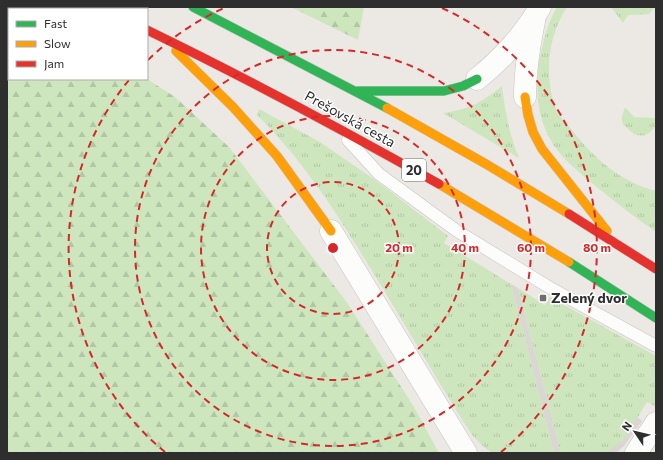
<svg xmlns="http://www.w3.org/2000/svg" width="663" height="460" viewBox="0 0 663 460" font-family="Commissioner,sans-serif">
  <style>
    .grass { fill: url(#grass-tufts) }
    .forest { fill: url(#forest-firs) }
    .plaza { fill: #dad6d2 }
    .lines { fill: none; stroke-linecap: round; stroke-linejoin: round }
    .lane-casing { stroke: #c5c4c5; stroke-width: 13 }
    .street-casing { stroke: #c5c4c5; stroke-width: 23 }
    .fast-casing { stroke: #c6c5c4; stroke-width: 10 }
    .slow-casing { stroke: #c6c5c4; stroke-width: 10 }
    .jam-casing { stroke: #c6c5c4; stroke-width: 10 }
    .lane { stroke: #fcfcfb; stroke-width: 12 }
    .street { stroke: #fcfcfb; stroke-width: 22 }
    .fast { stroke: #30b455; stroke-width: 9 }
    .slow { stroke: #ff9f0a; stroke-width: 9 }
    .jam { stroke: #e5322d; stroke-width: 9 }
    .ring { fill: none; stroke: #d62828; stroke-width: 2; stroke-dasharray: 7 5 }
    .poi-dot { fill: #706f6e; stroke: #fff; stroke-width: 1.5 }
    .labels { text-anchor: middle; stroke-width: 3; stroke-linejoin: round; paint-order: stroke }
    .shield { fill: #fff; stroke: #6d6d6d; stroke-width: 1 }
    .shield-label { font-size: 13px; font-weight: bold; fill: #2e2e2e }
    .street-label { font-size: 14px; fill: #2e2e2e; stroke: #fff }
    .poi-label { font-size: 14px; font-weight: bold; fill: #2e2e2e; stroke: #fff; text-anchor: start }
    .centre { fill: #d62828; stroke: #fff; stroke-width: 2 }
    .ring-label { font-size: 12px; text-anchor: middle; font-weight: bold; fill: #d62828; stroke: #fff; stroke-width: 3; stroke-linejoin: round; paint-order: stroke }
  </style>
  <defs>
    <pattern id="grass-tufts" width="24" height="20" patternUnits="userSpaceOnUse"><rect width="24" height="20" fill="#cee6be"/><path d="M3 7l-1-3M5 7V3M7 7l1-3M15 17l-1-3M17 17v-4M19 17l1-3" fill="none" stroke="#b1c6a4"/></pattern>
    <pattern id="forest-firs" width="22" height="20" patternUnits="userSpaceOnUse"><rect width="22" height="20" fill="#cee6be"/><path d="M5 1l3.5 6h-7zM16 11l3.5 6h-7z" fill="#b1c6a4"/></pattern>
  </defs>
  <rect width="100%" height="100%" fill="#ece8e4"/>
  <!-- grass -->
  <path class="grass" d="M557 7H567C548 36 544 74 555 107 558 115 566 123 571 129 595 159 619 181 656 191V232C634 217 614 201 593 184 579 172 563 160 553 144 536 118 534 82 541 53 544 37 549 21 557 7Z
    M611 7H654V8L649 14 628 15 623 23Z
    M502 86C505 111 509 134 519 158L443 113C470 109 481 103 502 86Z
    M625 107 634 117 655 118 656 125C648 138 637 139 627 128 624 126 622 123 622 120 621 116 624 111 625 107Z
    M259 109 320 142 378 182 448 236 444 243 511 284 554 453H492L484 447 472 435C436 379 404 322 369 266 336 212 302 159 257 115Z
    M518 288 545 305 550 297 656 356V407L647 402C636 419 625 444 606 453H561Z"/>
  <!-- forest -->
  <path class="forest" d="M7 7 13 9H9V79H147L175 97 229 147 348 304 414 407 439 453H7Z
    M291 7H364L358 40Z"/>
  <!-- plaza -->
  <path class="plaza" d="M511 284 518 288 561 453H554Z
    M637 417 642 421 624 446 616 453H606L622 441Z"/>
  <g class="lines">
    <defs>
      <path id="lane" d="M348 140 379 174 457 231 552 289 656 346"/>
      <path id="street" d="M477 79C500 61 526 33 540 7
        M525 97C525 71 529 46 534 21
        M331 231 466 453
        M636 453 656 423"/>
      <path id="fast" d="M193 7 387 108
        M358 91H444L463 86 477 79
        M569 262 656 318"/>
      <path id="slow" d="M176 51 233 107 277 156 331 231
        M525 97 528 115 533 132 542 149 607 231
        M387 108 486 164 569 214
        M439 184 569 262"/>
      <path id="jam" d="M95 7 100 9
        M147 30C246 78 343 130 439 184
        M569 214 656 269"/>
    </defs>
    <!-- lane casing -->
    <use href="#lane" class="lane-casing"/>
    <!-- street casing -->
    <use href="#street" class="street-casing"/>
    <!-- fast casing -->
    <use href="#fast" class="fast-casing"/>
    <!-- slow casing -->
    <use href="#slow" class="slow-casing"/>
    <!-- jam casing -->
    <use href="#jam" class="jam-casing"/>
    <!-- lane -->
    <use href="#lane" class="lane"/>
    <!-- street -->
    <use href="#street" class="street"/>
    <!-- fast -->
    <use href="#fast" class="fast"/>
    <!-- slow -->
    <use href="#slow" class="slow"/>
    <!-- jam -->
    <use href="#jam" class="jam"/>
  </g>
  <!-- distance rings -->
  <g class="ring">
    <circle cx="333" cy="248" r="66"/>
    <circle cx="333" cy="248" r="132"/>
    <circle cx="333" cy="248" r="198"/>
    <path d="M165 452A264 264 0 0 1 129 80M148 60A264 264 0 0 1 224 8M442 8A264 264 0 0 1 501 452"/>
  </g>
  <!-- markers -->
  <rect class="poi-dot" x="539" y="294" width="8" height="8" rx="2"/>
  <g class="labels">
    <!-- shield labels -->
    <rect class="shield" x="402" y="159" width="24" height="22" rx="3"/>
    <g class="shield-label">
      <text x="414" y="175">20</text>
    </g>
    <!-- street labels -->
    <g class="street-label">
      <text transform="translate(350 119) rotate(29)" y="5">Prešovská cesta</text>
    </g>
    <!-- poi labels -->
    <g class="poi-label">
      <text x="551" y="303">Zelený dvor</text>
    </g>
  </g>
  <circle cx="333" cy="248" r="6" class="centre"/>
  <g class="ring-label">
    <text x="399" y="252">20 m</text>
    <text x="465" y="252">40 m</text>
    <text x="531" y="252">60 m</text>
    <text x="597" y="252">80 m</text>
  </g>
  <!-- border -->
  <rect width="663" height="460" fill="none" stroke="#2e2e2e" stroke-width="16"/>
  <!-- legend -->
  <rect x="8" y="8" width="140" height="72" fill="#ffffff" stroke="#ababab"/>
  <rect x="16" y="21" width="20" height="6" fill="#30b455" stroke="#ababab"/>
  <text x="44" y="28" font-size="12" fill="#2e2e2e">Fast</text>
  <rect x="16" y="41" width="20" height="6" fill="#ff9f0a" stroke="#ababab"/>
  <text x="44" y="48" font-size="12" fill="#2e2e2e">Slow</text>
  <rect x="16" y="61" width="20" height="6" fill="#e5322d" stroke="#ababab"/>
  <text x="44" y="68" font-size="12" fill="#2e2e2e">Jam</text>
  <!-- north arrow -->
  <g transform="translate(635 432) rotate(305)" stroke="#ffffff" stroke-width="3" paint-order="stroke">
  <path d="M0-3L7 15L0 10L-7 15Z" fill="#2e2e2e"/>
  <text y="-6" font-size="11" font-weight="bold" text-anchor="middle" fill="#2e2e2e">N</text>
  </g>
</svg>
